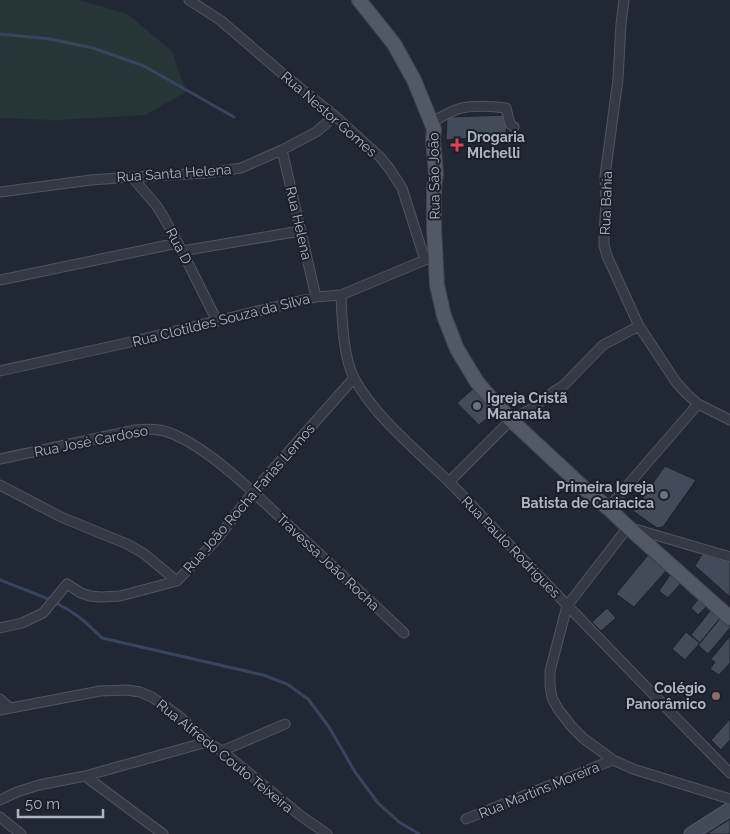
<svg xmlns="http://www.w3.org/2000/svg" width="730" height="834" viewBox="0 0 730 834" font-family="Raleway,sans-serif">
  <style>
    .green { fill: #263638 }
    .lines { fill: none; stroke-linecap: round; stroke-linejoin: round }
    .stream { stroke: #37455d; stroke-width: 3 }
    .building { fill: #424b59; stroke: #1c212c }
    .street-casing { stroke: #4e5560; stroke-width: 11 }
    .secondary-casing { stroke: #4e5560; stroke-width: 15 }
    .primary-casing { stroke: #3d434f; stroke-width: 16 }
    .street { stroke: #343a45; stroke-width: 9 }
    .secondary { stroke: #424958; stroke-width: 12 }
    .primary { stroke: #525966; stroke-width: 14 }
    .health-dot { fill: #e0444e; stroke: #1a1f2a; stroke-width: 2 }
    .worship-dot { fill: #6b7280; stroke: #1a1f2a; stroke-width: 2 }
    .education-dot { fill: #8d6e63; stroke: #1a1f2a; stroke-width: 2 }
    .labels { text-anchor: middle; stroke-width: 4; stroke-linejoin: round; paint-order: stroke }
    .street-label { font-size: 14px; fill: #aeb5c2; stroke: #1a1f2a }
    .poi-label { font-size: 14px; font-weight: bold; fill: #aeb5c2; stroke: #1a1f2a; text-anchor: start }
  </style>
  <rect width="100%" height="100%" fill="#212835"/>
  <!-- green -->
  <path class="green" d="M0 0H79L127 14 172 51 186 92 145 115 56 120 0 118Z"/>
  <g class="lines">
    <!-- stream -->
    <path class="stream" d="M0 34 50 39 93 48 144 66 234 117
      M0 580 51 600
      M56 603C75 612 87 623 102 638L263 675 287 684 308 699 329 727 355 772 378 803 399 822 419 834"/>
  </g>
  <!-- building -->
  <path class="building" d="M507 115 506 135 446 140 447 117Z
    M476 386 497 410 479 425 457 403Z
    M665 466 696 480 663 527 657 528 633 511Z
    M702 554 730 562V597L695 566Z
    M648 555 666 571 634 607 616 594Z
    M670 575 681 583 668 598 659 591Z
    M700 597 709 604 698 615 691 608Z
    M713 607 722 616 700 643 691 635Z
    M607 608 616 618 601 631 592 622Z
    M722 616 730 623V628L708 654 698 645Z
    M686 632 700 643 685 660 672 649Z
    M730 636V663L719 675 710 669 715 662 711 659Z
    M730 719V740L721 750 711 740Z
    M730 819V834H708V833Z"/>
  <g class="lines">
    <defs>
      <path id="street" d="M189 0 220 20 283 74 335 116 380 157 389 168 402 188 425 260
        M624 0 621 24 618 79 605 176 606 202 604 234V245L607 256 639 326 676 382 687 394 698 404 730 420
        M432 122C440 118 449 112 458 109 470 105 493 106 506 108L510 124 514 127
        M282 150 316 297
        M132 177 156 205 163 216 182 251 217 321
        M0 192 91 180 132 177 206 173 241 168 282 150 316 132 335 116
        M182 251 300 231
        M0 280 178 243
        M341 295C342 319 343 359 355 380 380 424 426 457 460 493 549 587 639 680 730 773
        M0 371 126 343 316 297 341 295 425 260 436 254
        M0 459 135 430C148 429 160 428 173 434 212 451 252 491 284 521 324 558 364 595 404 633
        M449 482 511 420 531 409 553 392 563 386 603 345 639 326
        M0 485 61 517 127 544 143 553 177 581
        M608 508 698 404
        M730 557 628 527 567 606 550 671V685L552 698 558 709 572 727 583 738 613 760 633 769 730 799
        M0 628 22 623 43 613 67 584 81 593 90 596 101 597 120 596 177 581 217 539 253 492 354 378
        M0 699 10 708
        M0 710 100 691 127 690 140 692 152 697 179 716 207 742 222 751 301 816 327 834
        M222 751 285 724
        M85 776 163 834
        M0 800 17 792 39 785 85 776 207 742
        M0 817 21 834
        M466 819 613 760"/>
      <path id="secondary" d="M691 834 730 809"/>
      <path id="primary" d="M359 0 394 44 414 80 434 129 433 139 436 174 434 188V227L437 285 444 316 457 349 477 382 489 396 511 420 585 489 608 508 628 527 730 618"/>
    </defs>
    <!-- street casing -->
    <use href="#street" class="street-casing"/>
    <!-- secondary casing -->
    <use href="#secondary" class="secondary-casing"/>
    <!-- primary casing -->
    <use href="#primary" class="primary-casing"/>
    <!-- street -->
    <use href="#street" class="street"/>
    <!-- secondary -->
    <use href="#secondary" class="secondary"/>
    <!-- primary -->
    <use href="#primary" class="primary"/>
  </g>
  <!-- markers -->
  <path class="health-dot" d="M454.5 137.5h5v5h5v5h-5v5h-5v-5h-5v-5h5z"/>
  <g class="worship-dot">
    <circle cx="477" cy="406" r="5"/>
    <circle cx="664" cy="495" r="5"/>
  </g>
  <circle class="education-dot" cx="716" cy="696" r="5"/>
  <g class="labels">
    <!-- street labels -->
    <g class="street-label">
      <text transform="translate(329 114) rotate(41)" y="5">Rua Nestor Gomes</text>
      <text transform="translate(174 173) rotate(-4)" y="5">Rua Santa Helena</text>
      <text transform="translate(434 176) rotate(-91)" y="5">Rua São João</text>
      <text transform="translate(606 203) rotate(-88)" y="5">Rua Bahia</text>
      <text transform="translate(299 223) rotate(77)" y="5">Rua Helena</text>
      <text transform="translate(179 246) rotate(62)" y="5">Rua D</text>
      <text transform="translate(221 320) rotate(-14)" y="5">Rua Clotildes Souza da Silva</text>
      <text transform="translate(91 441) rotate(-11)" y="5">Rua José Cardoso</text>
      <text transform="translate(249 498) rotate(-49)" y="5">Rua João Rocha Farias Lemos</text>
      <text transform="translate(511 547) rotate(46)" y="5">Rua Paulo Rodrigues</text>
      <text transform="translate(328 562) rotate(43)" y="5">Travessa João Rocha</text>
      <text transform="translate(225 756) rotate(39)" y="5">Rua Alfredo Couto Teixeira</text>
      <text transform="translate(539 790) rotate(-22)" y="5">Rua Martins Moreira</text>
    </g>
    <!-- poi labels -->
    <g class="poi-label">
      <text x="467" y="142">Drogaria<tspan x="467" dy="16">MIchelli</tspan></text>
      <text x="487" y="403">Igreja Cristã<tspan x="487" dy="16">Maranata</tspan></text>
      <text x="654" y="492" text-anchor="end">Primeira Igreja<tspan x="654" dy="16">Batista de Cariacica</tspan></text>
      <text x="706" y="693" text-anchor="end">Colégio<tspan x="706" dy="16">Panorâmico</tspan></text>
    </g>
  </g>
  <!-- scale -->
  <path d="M18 809v8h85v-8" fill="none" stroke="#aeb5c2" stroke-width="2.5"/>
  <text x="25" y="809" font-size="15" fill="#aeb5c2" stroke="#1a1f2a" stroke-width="4" paint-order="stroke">50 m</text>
</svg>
